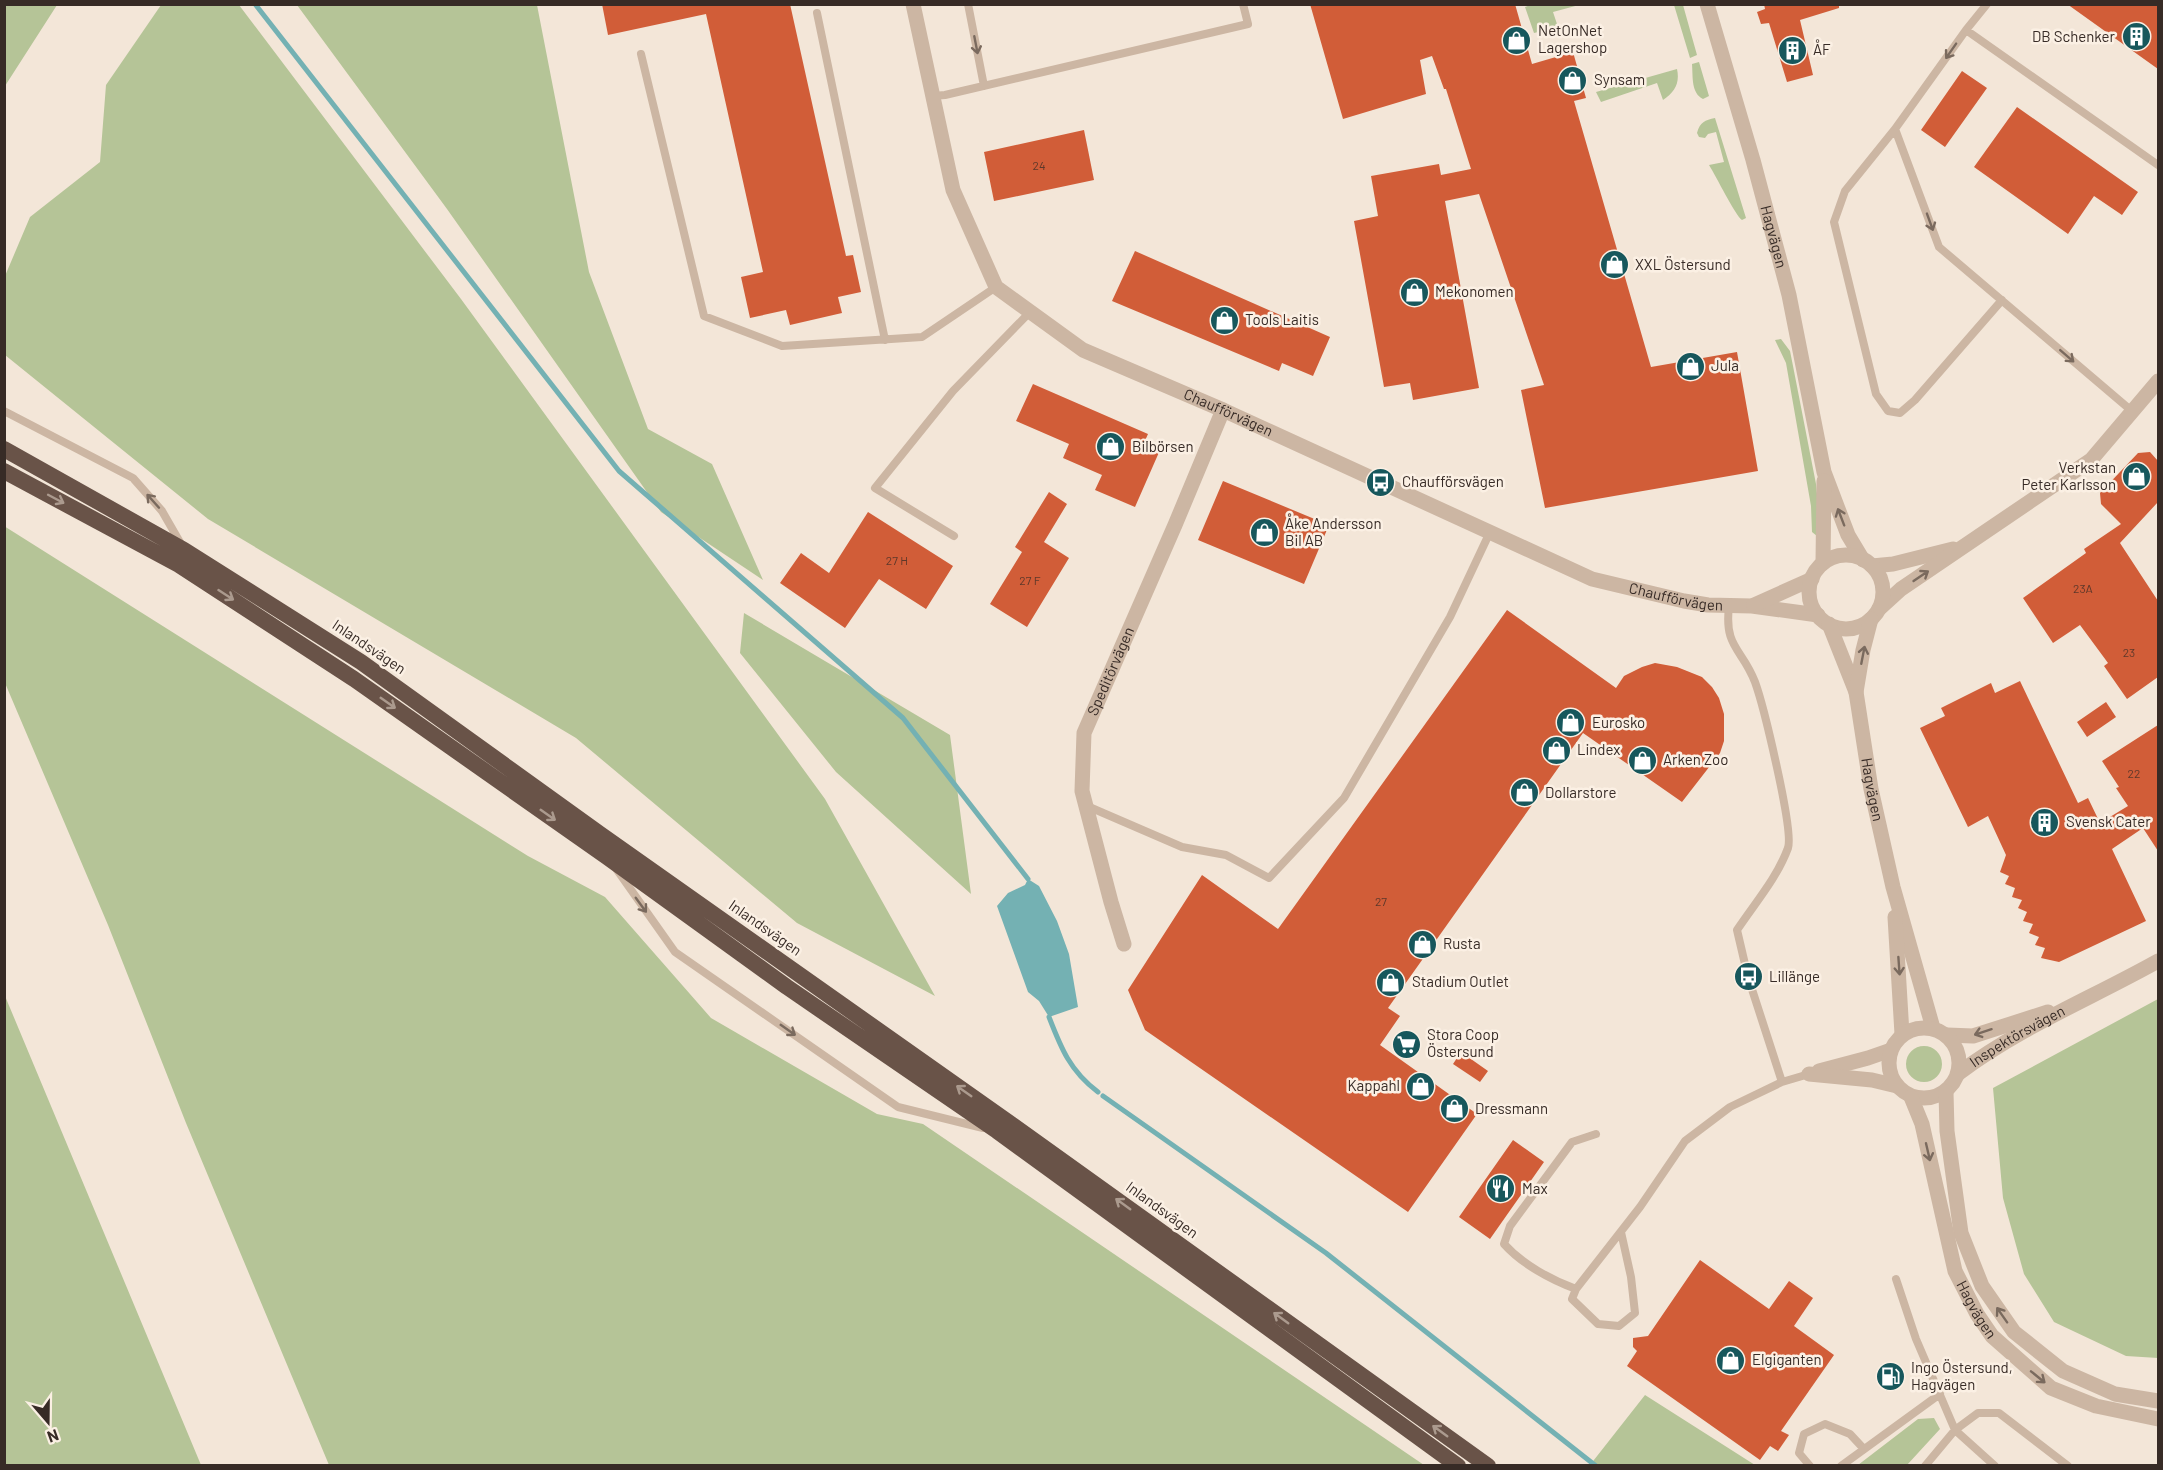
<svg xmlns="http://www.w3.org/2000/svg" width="2163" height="1470" viewBox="0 0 2163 1470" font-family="Barlow,sans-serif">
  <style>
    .green { fill: #b5c497 }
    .water { fill: #74b1b3 }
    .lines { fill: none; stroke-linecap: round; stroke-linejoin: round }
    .stream { stroke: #74b1b3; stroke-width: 5 }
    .building { fill: #d15d38 }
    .service { stroke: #ccb6a3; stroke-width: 8 }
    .minor { stroke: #ccb6a3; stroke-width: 15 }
    .tertiary { stroke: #ccb6a3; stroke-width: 15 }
    .trunk { stroke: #695348; stroke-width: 16 }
    .oneway { stroke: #7a6a5e }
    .oneway2 { stroke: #ab9a8e }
    .labels { text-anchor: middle; stroke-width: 5; stroke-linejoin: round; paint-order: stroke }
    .number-label { font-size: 12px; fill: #5e382a }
    .poi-label { font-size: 15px; fill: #372b26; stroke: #fbf0e4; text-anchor: start }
    .street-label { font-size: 15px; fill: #372b26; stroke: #fbf0e4 }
  </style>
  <rect width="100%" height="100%" fill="#f3e6d8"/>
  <!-- green -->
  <path class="green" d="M1533 4H1579V5L1553 12 1558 27 1534 33 1525 7Z
    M4 5H57L5 86H4Z
    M161 5H239L461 299 825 799 935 996 797 923 576 738 208 519 5 355V276L30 217 100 162 106 85Z
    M297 5H537L589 272 648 429 712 464 763 580 661 512 447 209Z
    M1674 5H1683L1697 55 1690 58Z
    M1699 62 1709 96 1703 99C1691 93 1693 77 1692 64Z
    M1677 69C1680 83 1675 92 1663 100L1657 83 1601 102 1596 92Z
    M1715 118 1746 218 1742 220C1735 215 1716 176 1709 165L1724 162 1716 132 1708 134 1705 138 1699 137 1697 133C1700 122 1705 120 1715 118Z
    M1781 339 1790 351 1793 366 1816 484 1820 523 1817 536 1812 532 1811 506 1786 363 1775 340Z
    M4 526 528 856 605 897 711 1018 877 1114 923 1124 1424 1465H329L186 1123 108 925 5 683Z
    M744 613 950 735 971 894 836 772 740 653Z
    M4 996H5L201 1465H5Z
    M2158 999V1358L2126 1356 2054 1322 2024 1274 2003 1198 1993 1088Z
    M1906 1064a18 18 0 1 1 36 0a18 18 0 1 1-36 0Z
    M1645 1395 1755 1465H1590Z
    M1934 1418 1940 1429 1907 1465H1858L1918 1419Z"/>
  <!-- water -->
  <path class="water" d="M1028 879 1039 886 1057 921 1069 954 1078 1007 1049 1017 1039 1001 1028 992 997 906 1008 893 1025 885Z"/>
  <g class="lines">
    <!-- stream -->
    <path class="stream" d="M255 4 619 471 903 718 1028 879
      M1049 1017C1061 1048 1070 1071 1098 1092
      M1103 1096 1326 1253 1596 1466"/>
  </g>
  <!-- building -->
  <path class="building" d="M602 4H790L846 256 853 255 861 292 838 297 842 313 790 325 786 310 750 318 741 277 763 272 706 14 608 35Z
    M1310 4H1515L1532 64 1573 52 1586 98 1574 101 1651 367 1737 352 1758 471 1545 508 1521 390 1544 385 1479 194 1445 201 1479 388 1413 400 1410 383 1384 387 1354 221 1378 216 1371 176 1439 164 1441 175 1471 169 1446 89H1444L1432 56 1420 60 1426 94 1343 119Z
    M1764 4H1839V8L1800 20 1813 75 1787 82 1769 23 1761 24 1757 12 1765 9Z
    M2067 4H2158V69Z
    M1962 71 1987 88 1945 147 1921 130Z
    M2017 107 2138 192 2122 215 2094 196 2068 234 1974 167Z
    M1084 130 1094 180 994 201 984 152Z
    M1135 251 1330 337 1313 376 1282 363 1279 371 1112 301Z
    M1033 384 1148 434 1144 443 1160 450 1135 507 1095 490 1102 475 1063 458 1069 444 1016 421Z
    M2150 452 2158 461V502L2120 543 2158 601V677L2127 699 2104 666 2108 663 2080 625 2053 643 2023 598 2086 553 2084 549 2121 524 2101 504 2100 493 2138 453Z
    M1223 481 1329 525 1304 584 1198 540Z
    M1049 492 1067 504 1044 542 1069 558 1027 627 990 604 1022 552 1015 547Z
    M868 512 953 566 926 609 879 579 845 628 780 583 801 553 829 573Z
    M1507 610 1616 688 1624 676 1642 667 1655 663 1677 667 1702 677 1712 687 1719 698 1724 714V741L1720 753 1682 802 1583 733 1388 1008 1400 1016 1380 1045 1477 1114 1408 1212 1145 1030 1128 990 1202 875 1278 929Z
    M2020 681 2078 803 2088 798 2100 823 2128 806 2116 788 2119 787 2102 761 2158 725V851L2143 828 2112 849 2146 921 2059 962 2041 958 2045 948 2035 945 2039 937 2029 933 2033 924 2023 921 2027 912 2018 908 2022 900 2012 897 2015 888 2005 884 2009 876 2000 872 2006 855 1988 816 1968 827 1920 728 1945 716 1941 708 1991 683 1995 693Z
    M2106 702 2116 717 2087 737 2077 722Z
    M1461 1052 1488 1071 1480 1082 1453 1064Z
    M1513 1140 1544 1162 1490 1239 1459 1217Z
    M1700 1260 1769 1309 1789 1281 1813 1298 1794 1326 1834 1355 1781 1431 1789 1435 1778 1451 1770 1446 1760 1460 1627 1366 1637 1351 1633 1347V1338L1648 1336Z"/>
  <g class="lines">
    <!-- service -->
    <path class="service" d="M968 4 984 86
      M1987 4 1966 30 1895 129 1939 247 2133 412
      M817 13 885 340
      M1966 30 2158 165
      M641 54 704 316 782 346 922 337 996 287
      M933 96 945 95 1248 24 1243 4
      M1895 129 1845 191 1834 222 1876 394 1888 411 1900 413 1915 400 2002 300
      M4 411 133 478 162 511 181 544
      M954 536 875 488 953 391 1030 312
      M1729 606C1724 648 1742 648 1755 682 1763 704 1794 830 1788 848 1777 878 1755 903 1737 930L1748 977 1782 1082
      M1087 806 1182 847 1226 855 1269 878 1344 798 1450 617 1490 532
      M617 870 675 952 898 1107 983 1128
      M1621 1232 1631 1277 1635 1313 1619 1326 1598 1324 1572 1299 1576 1289 1640 1207 1685 1141 1730 1107 1782 1082 1809 1074
      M1896 1279 1916 1339 1955 1430 1978 1413H1999L2068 1466
      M1576 1289C1551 1280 1522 1264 1504 1244L1510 1226 1572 1142 1596 1134
      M1810 1466 1799 1453 1804 1434 1825 1424 1850 1434 1863 1448
      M1841 1466 1940 1394
      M1925 1466 1955 1430 1995 1466"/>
    <!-- minor -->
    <g class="minor">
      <path id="s1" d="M913 4 953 190 996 287 1083 350 1223 410 1592 579 1684 601 1708 605 1752 606 1818 615"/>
      <path d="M1872 566 1893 564 1953 549"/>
      <path d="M1754 605 1812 579"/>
      <path d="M1879 609 1901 589 2091 460 2158 381"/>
      <path id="s2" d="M1124 944 1111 902 1082 791 1084 733 1175 525 1223 410"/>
      <path d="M1947 1035 1973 1036 2048 1012"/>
      <path d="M1819 1071 1868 1058 1891 1050"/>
      <path id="s3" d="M1959 1073C2020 1027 2092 998 2158 961"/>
      <path d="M1809 1074 1872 1080 1897 1086"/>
    </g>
    <!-- tertiary -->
    <g class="tertiary">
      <path id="s4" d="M1707 4 1753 160 1789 295 1824 472 1848 535 1863 560"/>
      <circle cx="1846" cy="592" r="37"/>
      <path d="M1823 563 1824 481"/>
      <path id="s5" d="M1829 624 1856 692 1871 789 1893 887 1933 1028"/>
      <path d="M1856 692 1863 650 1871 619"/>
      <path d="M1895 917 1902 1034"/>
      <circle cx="1924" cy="1063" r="35"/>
      <path d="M1946 1092 1947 1131 1961 1233 1982 1286 2014 1332 2063 1371 2115 1394 2158 1401"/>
      <path id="s6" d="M1911 1097 1922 1124 1955 1271 1977 1314 1992 1336 2051 1388 2096 1406 2158 1419"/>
    </g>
    <!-- trunk -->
    <path class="trunk" d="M4 449 184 550 361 662 600 834 1011 1124 1488 1466
      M4 471 179 565 354 679 607 857 787 987 997 1131 1458 1466"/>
  </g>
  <!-- one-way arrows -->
  <defs><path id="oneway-shaft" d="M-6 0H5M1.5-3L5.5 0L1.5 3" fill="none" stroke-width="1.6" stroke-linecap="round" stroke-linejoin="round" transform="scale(1.5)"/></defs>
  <g class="oneway">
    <use href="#oneway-shaft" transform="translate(976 45) rotate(79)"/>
    <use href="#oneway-shaft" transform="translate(1951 51) rotate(125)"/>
    <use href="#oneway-shaft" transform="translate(1930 222) rotate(70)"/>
    <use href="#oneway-shaft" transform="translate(2067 356) rotate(41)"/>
    <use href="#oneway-shaft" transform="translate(153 501) rotate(-132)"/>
    <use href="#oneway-shaft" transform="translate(1841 517) rotate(-111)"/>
    <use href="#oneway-shaft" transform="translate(1921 576) rotate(-34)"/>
    <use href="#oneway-shaft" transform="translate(1863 655) rotate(-79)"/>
    <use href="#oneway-shaft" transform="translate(641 905) rotate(54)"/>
    <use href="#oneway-shaft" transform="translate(1899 966) rotate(86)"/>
    <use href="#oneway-shaft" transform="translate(788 1030) rotate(35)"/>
    <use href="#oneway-shaft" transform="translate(1983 1032) rotate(162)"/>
    <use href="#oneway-shaft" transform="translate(1928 1152) rotate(77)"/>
    <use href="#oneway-shaft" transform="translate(2002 1315) rotate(-125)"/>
    <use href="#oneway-shaft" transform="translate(2038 1377) rotate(39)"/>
  </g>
  <g class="oneway2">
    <use href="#oneway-shaft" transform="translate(56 499) rotate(28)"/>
    <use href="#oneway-shaft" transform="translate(226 595) rotate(33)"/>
    <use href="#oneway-shaft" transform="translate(388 703) rotate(35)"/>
    <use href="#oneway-shaft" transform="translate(548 815) rotate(35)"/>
    <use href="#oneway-shaft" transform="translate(964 1091) rotate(-145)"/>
    <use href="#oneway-shaft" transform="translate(1123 1204) rotate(-144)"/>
    <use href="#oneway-shaft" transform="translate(1281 1318) rotate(-144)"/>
    <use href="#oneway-shaft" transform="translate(1440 1431) rotate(-144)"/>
  </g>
  <!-- icons -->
  <defs>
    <symbol id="building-disc" viewBox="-11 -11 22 22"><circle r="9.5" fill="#17575c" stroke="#fbf0e4"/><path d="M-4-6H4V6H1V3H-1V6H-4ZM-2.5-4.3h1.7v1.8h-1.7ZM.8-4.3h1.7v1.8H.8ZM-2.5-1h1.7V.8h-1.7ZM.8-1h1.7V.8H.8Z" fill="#fff"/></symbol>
    <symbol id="shop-disc" viewBox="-11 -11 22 22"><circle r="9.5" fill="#17575c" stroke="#fbf0e4"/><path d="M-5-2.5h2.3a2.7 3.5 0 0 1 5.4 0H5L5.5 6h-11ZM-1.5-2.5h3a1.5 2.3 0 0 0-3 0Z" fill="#fff"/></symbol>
    <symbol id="bus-disc" viewBox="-11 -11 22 22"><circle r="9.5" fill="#17575c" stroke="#fbf0e4"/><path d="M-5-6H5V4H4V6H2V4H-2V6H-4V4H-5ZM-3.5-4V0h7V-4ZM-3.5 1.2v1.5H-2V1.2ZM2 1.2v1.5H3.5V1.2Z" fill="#fff"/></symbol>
    <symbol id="supermarket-disc" viewBox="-11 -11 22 22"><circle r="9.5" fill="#17575c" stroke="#fbf0e4"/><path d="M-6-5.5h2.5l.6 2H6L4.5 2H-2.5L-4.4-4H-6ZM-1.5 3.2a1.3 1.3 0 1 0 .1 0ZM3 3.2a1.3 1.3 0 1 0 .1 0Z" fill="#fff"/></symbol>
    <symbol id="restaurant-disc" viewBox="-11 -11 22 22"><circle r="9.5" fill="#17575c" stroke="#fbf0e4"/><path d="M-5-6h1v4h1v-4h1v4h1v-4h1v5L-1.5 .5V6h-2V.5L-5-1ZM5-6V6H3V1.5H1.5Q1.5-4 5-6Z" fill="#fff"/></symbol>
    <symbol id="fuel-disc" viewBox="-11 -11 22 22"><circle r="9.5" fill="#17575c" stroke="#fbf0e4"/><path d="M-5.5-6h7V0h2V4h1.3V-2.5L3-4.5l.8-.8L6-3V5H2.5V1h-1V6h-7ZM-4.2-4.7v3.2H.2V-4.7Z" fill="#fff"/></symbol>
  </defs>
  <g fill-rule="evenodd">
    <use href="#building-disc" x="2120" y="20" width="33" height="33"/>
    <use href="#shop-disc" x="1500" y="24" width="33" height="33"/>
    <use href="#building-disc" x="1776" y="34" width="33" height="33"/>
    <use href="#shop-disc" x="1556" y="64" width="33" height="33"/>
    <use href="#shop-disc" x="1598" y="248" width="33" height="33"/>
    <use href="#shop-disc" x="1398" y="276" width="33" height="33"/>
    <use href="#shop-disc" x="1208" y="304" width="33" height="33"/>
    <use href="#shop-disc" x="1674" y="350" width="33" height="33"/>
    <use href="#shop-disc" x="1094" y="430" width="33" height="33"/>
    <use href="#shop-disc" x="2120" y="460" width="33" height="33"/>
    <use href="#bus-disc" x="1364" y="466" width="33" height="33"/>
    <use href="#shop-disc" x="1248" y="516" width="33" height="33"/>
    <use href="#shop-disc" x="1554" y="706" width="33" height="33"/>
    <use href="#shop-disc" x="1540" y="734" width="33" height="33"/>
    <use href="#shop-disc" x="1626" y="744" width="33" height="33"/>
    <use href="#shop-disc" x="1508" y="776" width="33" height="33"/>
    <use href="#building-disc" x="2028" y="806" width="33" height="33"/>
    <use href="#shop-disc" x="1406" y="928" width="33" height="33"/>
    <use href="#bus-disc" x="1732" y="960" width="33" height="33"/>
    <use href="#shop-disc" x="1374" y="966" width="33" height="33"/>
    <use href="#supermarket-disc" x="1390" y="1028" width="33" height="33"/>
    <use href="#shop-disc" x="1404" y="1070" width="33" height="33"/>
    <use href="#shop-disc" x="1438" y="1092" width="33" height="33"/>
    <use href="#restaurant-disc" x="1484" y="1172" width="33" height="33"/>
    <use href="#shop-disc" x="1714" y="1344" width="33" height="33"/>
    <use href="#fuel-disc" x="1874" y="1360" width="33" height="33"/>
  </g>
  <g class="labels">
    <!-- number labels -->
    <g class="number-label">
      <text x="1039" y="170">24</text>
      <text x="897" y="565">27 H</text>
      <text x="1030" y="585">27 F</text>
      <text x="2083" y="593">23A</text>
      <text x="2129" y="657">23</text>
      <text x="2134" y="778">22</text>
      <text x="1381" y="906">27</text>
    </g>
    <!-- poi labels -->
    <g class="poi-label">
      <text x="1538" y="36">NetOnNet<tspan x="1538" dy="17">Lagershop</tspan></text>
      <text x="2115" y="42" text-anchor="end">DB Schenker</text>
      <text x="1813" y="55">ÅF</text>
      <text x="1594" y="85">Synsam</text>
      <text x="1635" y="270">XXL Östersund</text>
      <text x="1435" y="297">Mekonomen</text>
      <text x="1245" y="325">Tools Laitis</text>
      <text x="1711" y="371">Jula</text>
      <text x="1132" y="452">Bilbörsen</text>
      <text x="2116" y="473" text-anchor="end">Verkstan<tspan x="2116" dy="17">Peter Karlsson</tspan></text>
      <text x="1402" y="487">Chaufförsvägen</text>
      <text x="1285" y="529">Åke Andersson<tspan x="1285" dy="17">Bil AB</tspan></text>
      <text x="1592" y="728">Eurosko</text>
      <text x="1577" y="755">Lindex</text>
      <text x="1663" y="765">Arken Zoo</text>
      <text x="1545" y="798">Dollarstore</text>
      <text x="2066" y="827">Svensk Cater</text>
      <text x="1443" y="949">Rusta</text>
      <text x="1769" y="982">Lillänge</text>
      <text x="1412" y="987">Stadium Outlet</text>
      <text x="1427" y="1040">Stora Coop<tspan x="1427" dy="17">Östersund</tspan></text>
      <text x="1400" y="1091" text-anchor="end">Kappahl</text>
      <text x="1475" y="1114">Dressmann</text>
      <text x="1522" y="1194">Max</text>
      <text x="1752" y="1365">Elgiganten</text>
      <text x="1911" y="1373">Ingo Östersund,<tspan x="1911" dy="17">Hagvägen</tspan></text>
    </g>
    <!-- street labels -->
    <g class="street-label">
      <text dy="5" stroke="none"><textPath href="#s4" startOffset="242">Hagvägen</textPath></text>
      <text dy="5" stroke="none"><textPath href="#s1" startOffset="562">Chaufförvägen</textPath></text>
      <text dy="5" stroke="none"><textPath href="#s1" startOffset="1048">Chaufförvägen</textPath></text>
      <text transform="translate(369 647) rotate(34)" y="5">Inlandsvägen</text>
      <text dy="5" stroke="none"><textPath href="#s2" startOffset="284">Speditörvägen</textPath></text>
      <text dy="5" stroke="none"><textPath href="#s5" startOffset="172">Hagvägen</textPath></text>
      <text transform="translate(765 928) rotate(35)" y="5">Inlandsvägen</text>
      <text dy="5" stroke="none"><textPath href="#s3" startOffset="69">Inspektörsvägen</textPath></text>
      <text transform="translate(1162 1210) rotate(36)" y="5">Inlandsvägen</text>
      <text dy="5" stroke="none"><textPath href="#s6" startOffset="224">Hagvägen</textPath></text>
    </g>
  </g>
  <!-- border -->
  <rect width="2163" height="1470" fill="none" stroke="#372b26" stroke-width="12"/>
  <!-- north arrow -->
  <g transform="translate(48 1422) rotate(160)" stroke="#fbf0e4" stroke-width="4.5" paint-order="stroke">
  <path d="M0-4.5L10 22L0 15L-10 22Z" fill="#372b26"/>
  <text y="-9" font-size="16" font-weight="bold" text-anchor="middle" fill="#372b26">N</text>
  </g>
</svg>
